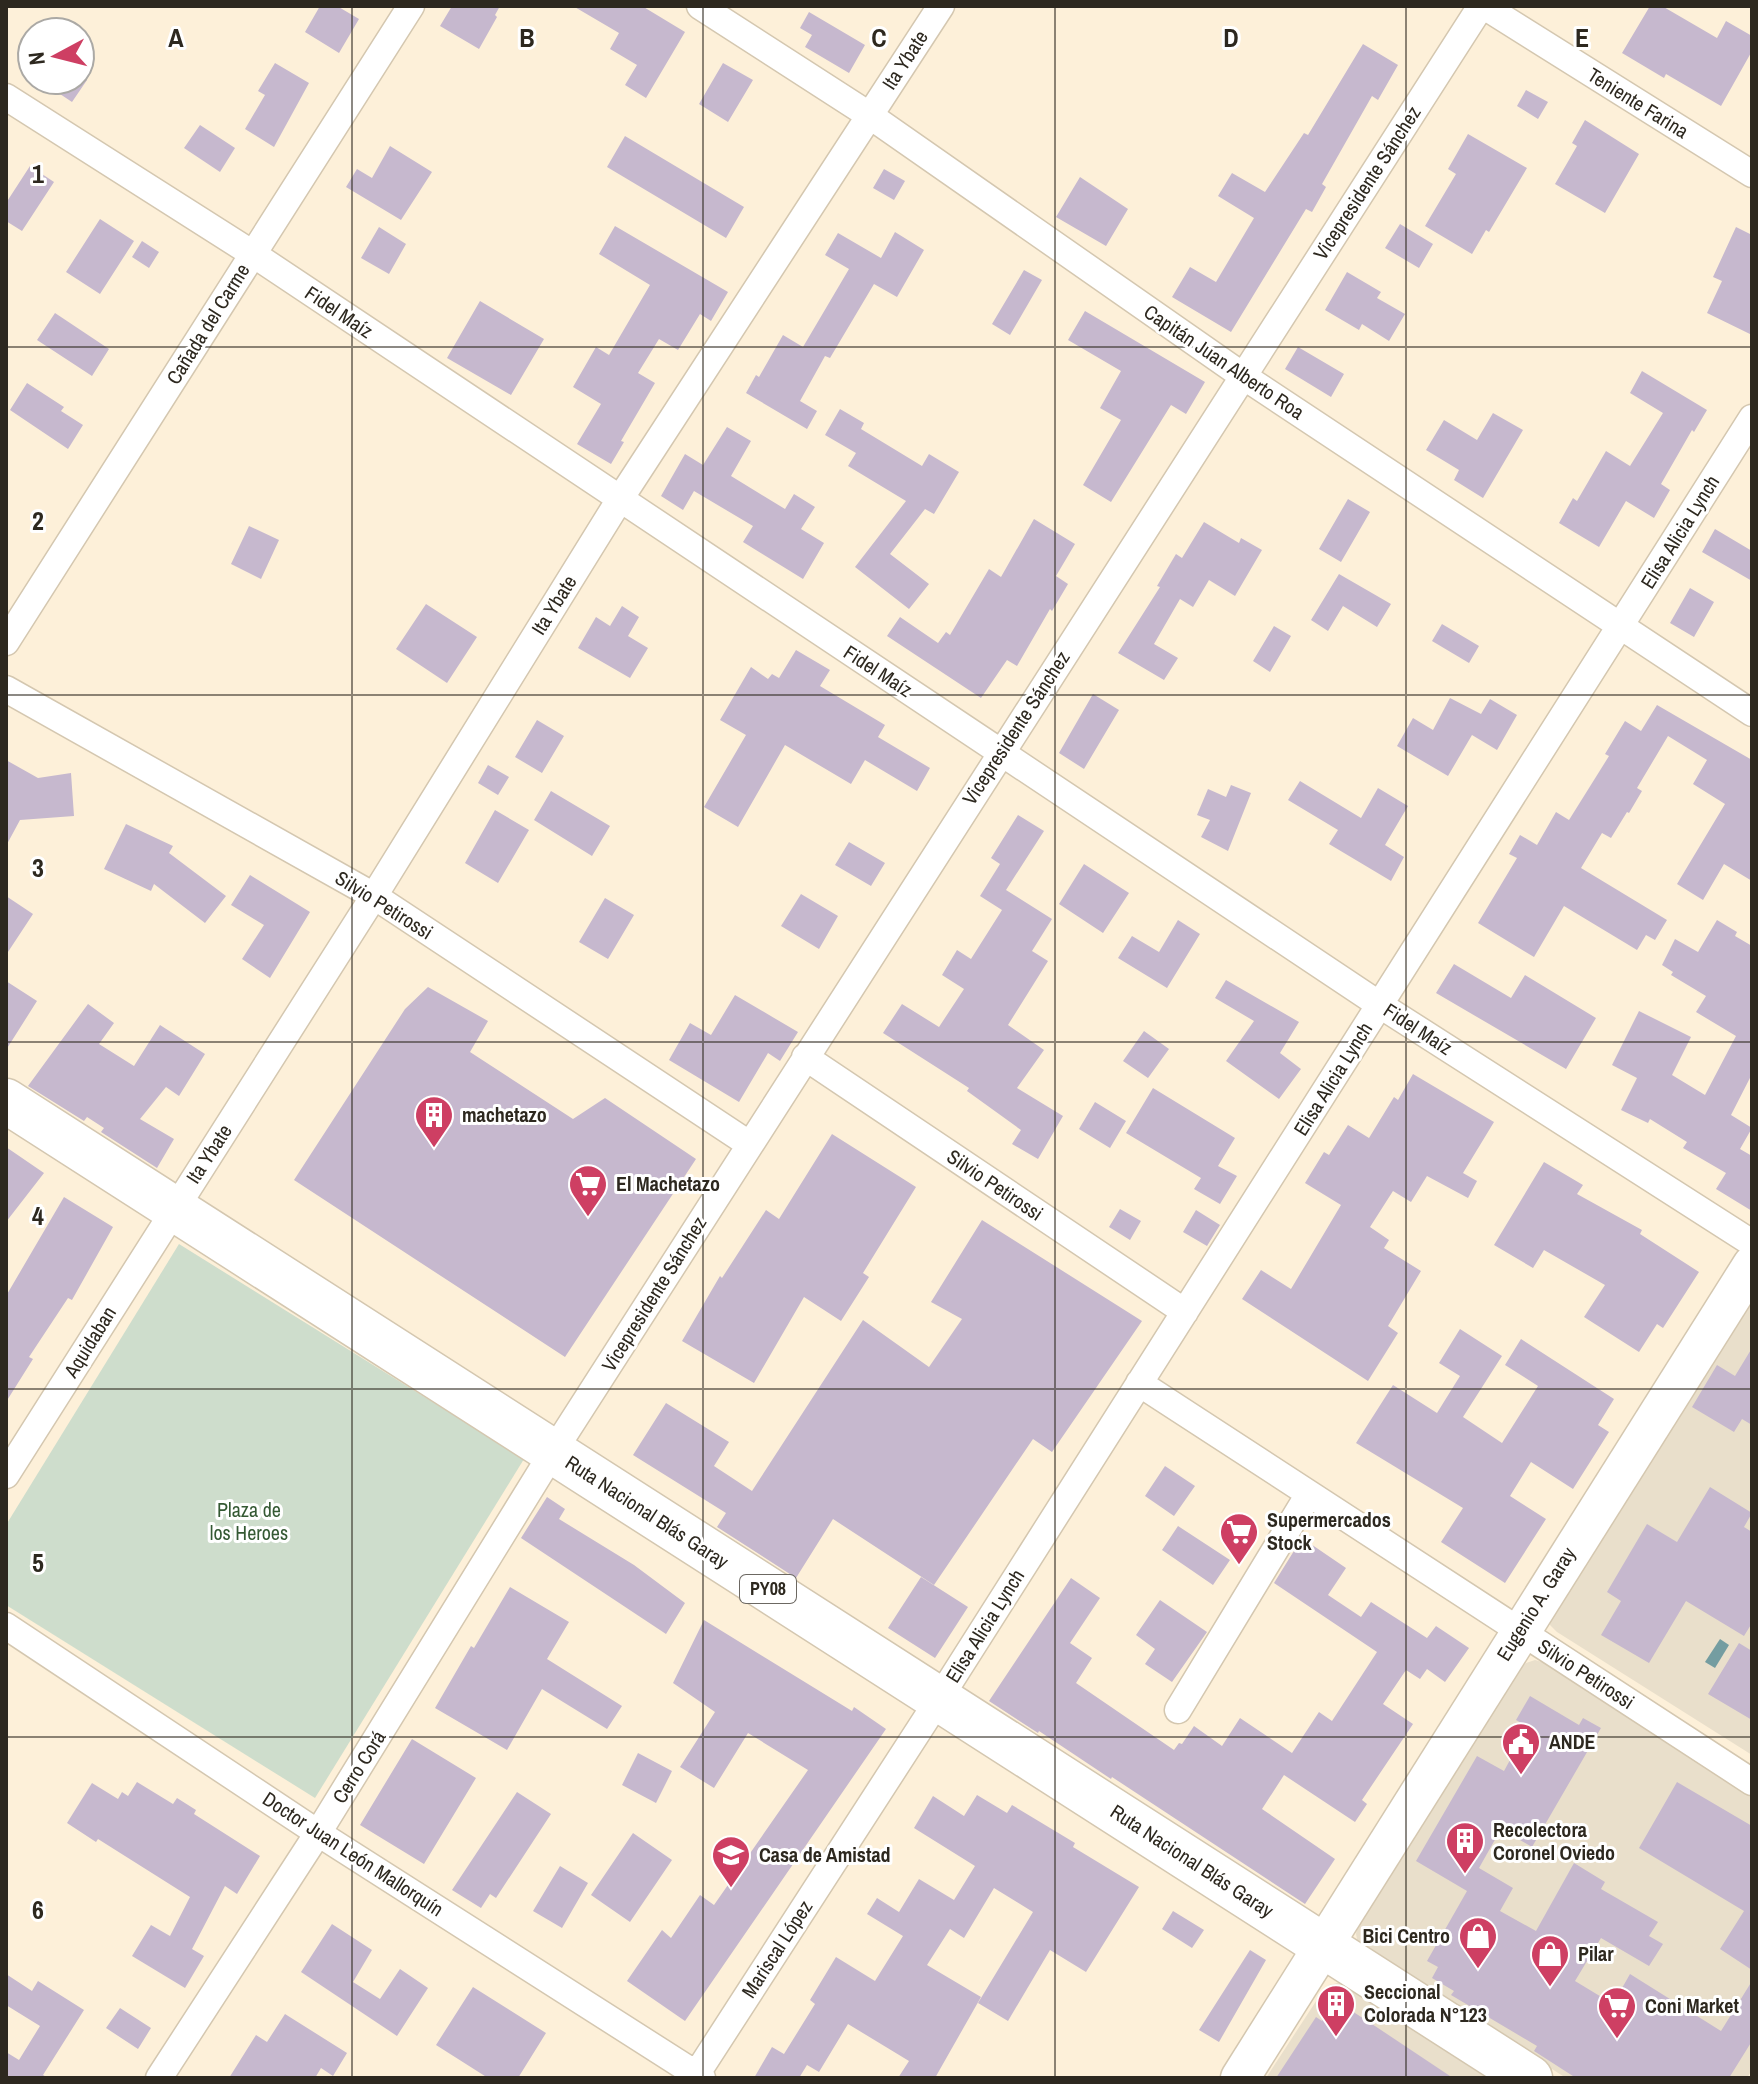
<svg xmlns="http://www.w3.org/2000/svg" width="1758" height="2084" viewBox="0 0 1758 2084" font-family="'Archivo Narrow',sans-serif">
  <style>
    .commercial { fill: #e9dfcb }
    .green { fill: #ceddcc }
    .water { fill: #749da1 }
    .building { fill: #c6b8ce }
    .lines { fill: none; stroke-linecap: round; stroke-linejoin: round }
    .street-casing { stroke: #d4c7b0; stroke-width: 29 }
    .secondary-casing { stroke: #d4c7b0; stroke-width: 41 }
    .highway-casing { stroke: #d4c7b0; stroke-width: 47 }
    .street { stroke: #fff; stroke-width: 26 }
    .secondary { stroke: #fff; stroke-width: 38 }
    .highway { stroke: #fff; stroke-width: 44 }
    .grid { fill: none; stroke: #2d281f; stroke-width: 2; stroke-opacity: 0.55 }
    .labels { text-anchor: middle; stroke-width: 6; stroke-linejoin: round; paint-order: stroke }
    .shield { fill: #fff; stroke: #6c6862; stroke-width: 2 }
    .shield-label { font-size: 18px; font-weight: bold; fill: #2d281f }
    .street-label { font-size: 20px; fill: #2d281f; stroke: #fff }
    .poi-label { font-size: 20px; font-weight: bold; fill: #2d281f; stroke: #fff; text-anchor: start }
    .park-label { font-size: 20px; fill: #345933; stroke: #fff }
    .grid-label { font-size: 26px; text-anchor: middle; font-weight: bold; fill: #2d281f; stroke: #fff; stroke-width: 6; stroke-linejoin: round; paint-order: stroke }
  </style>
  <rect width="100%" height="100%" fill="#fdf0d9"/>
  <!-- commercial -->
  <path class="commercial" d="M1752 1291V1755L1557 1632 1550 1625 1548 1616Z
    M1535 1660 1545 1663 1752 1795V2070L1747 2078H1566L1365 1950 1358 1944 1356 1934 1358 1925 1519 1669 1526 1663Z
    M1338 1983 1347 1986 1487 2078H1266L1322 1992 1329 1985Z"/>
  <!-- green -->
  <path class="green" d="M179 1244 524 1459 315 1798 6 1605V1525Z"/>
  <!-- water -->
  <path class="water" d="M1720 1639 1729 1645 1715 1668 1705 1662Z"/>
  <!-- building -->
  <path class="building" d="M320 6H337L359 19 339 53 305 32Z
    M452 6H500L495 15 497 17 479 49 440 26Z
    M573 6H642L685 32 646 98 625 85 637 65 610 49 619 33Z
    M1650 6H1662L1717 38 1726 21 1752 36V51L1721 106 1666 74 1664 78 1622 53Z
    M809 12 865 45 849 73 805 47 812 35 800 28Z
    M1363 44 1398 65 1378 100 1372 96 1322 184 1326 187 1312 212 1306 209 1231 332 1172 297 1190 267 1216 282 1254 218 1218 196 1232 173 1265 192 1304 133 1308 135Z
    M275 63 309 83 274 147 245 129 265 95 258 91Z
    M723 63 753 80 728 122 699 104Z
    M39 80H87L72 102Z
    M1526 90 1548 102 1538 119 1517 106Z
    M1585 120 1639 154 1605 213 1555 184 1577 146 1572 143Z
    M200 125 235 148 220 172 184 148Z
    M1468 134 1527 168 1489 232 1486 230 1472 254 1425 226 1456 174 1448 169Z
    M625 136 744 207 726 238 607 167Z
    M390 146 432 172 401 220 346 187 357 169 372 178Z
    M30 166 54 182 22 231 6 221V203Z
    M884 169 905 181 894 200 873 188Z
    M1080 177 1128 209 1106 246 1056 217Z
    M100 219 134 241 100 294 66 272Z
    M1400 224 1433 244 1419 268 1385 248Z
    M615 226 728 292 711 321 700 314 678 350 659 339 638 373 655 383 621 441 624 442 611 464 577 444 601 404 573 387 596 347 609 355 650 285 599 254Z
    M379 227 406 244 389 274 361 258Z
    M1736 227 1752 235V335L1707 313 1722 281 1713 277Z
    M895 232 924 250 897 297 874 284 830 358 825 356 800 401 817 411 807 429 746 393 756 375 759 377 783 335 803 347 849 269 825 255 838 233 881 258Z
    M142 241 159 252 149 268 132 257Z
    M1024 270 1042 280 1010 335 992 324Z
    M1347 272 1381 292 1377 298 1405 314 1389 341 1362 324 1359 330 1325 310Z
    M480 301 544 339 511 395 447 358Z
    M1085 311 1205 382 1186 414 1171 405 1111 502 1083 485 1121 420 1100 408 1121 371 1068 340Z
    M55 313 109 349 92 376 37 340Z
    M1298 347 1344 374 1331 397 1285 369Z
    M1642 371 1707 410 1694 432 1692 430 1661 484 1670 490 1654 518 1626 501 1599 547 1559 523 1573 498 1577 501 1606 451 1630 466 1663 413 1630 393Z
    M27 383 64 407 61 411 83 425 68 449 10 410Z
    M840 409 864 423 861 429 922 466 929 454 959 472 934 514 925 509 890 554 929 584 909 609 855 567 906 501 848 466 856 453 825 435Z
    M1493 413 1523 430 1483 498 1454 480 1459 470 1426 450 1444 420 1477 440Z
    M727 427 751 441 731 476 785 509 794 494 815 507 801 529 824 543 803 579 743 542 753 526 694 491 683 510 661 496 685 454 703 465Z
    M1348 499 1370 512 1341 562 1319 549Z
    M1034 519 1075 544 1056 576 1068 584 1052 611 1050 609 1017 666 1007 660 981 698 887 636 900 617 938 643 946 632 950 635 989 569 1001 577Z
    M1204 522 1239 543 1241 538 1262 550 1235 596 1209 580 1193 607 1180 599 1154 644 1178 658 1164 680 1118 653 1160 587 1157 586 1176 554 1182 558Z
    M249 526 279 540 261 579 231 564Z
    M1715 529 1752 551V581L1702 552Z
    M1339 574 1391 604 1377 627 1343 606 1328 631 1311 620Z
    M1690 588 1714 602 1694 637 1670 623Z
    M426 604 477 637 447 683 396 649Z
    M622 606 639 617 628 636 648 648 630 678 578 648 596 617 610 626Z
    M1442 624 1479 646 1469 663 1432 641Z
    M1274 626 1291 636 1270 672 1253 661Z
    M796 650 830 670 820 686 885 725 878 737 930 768 917 791 865 760 851 784 785 745 738 827 704 807 746 735 720 720 751 667 768 679 772 674 779 678Z
    M1093 694 1119 710 1084 769 1059 753Z
    M1450 698 1481 714 1490 699 1517 715 1497 750 1472 735 1448 776 1397 746 1413 718 1433 730Z
    M1657 705 1752 760V881L1724 864 1703 900 1677 884 1725 804 1693 784 1707 760 1668 736 1637 788 1642 791 1629 813 1627 812 1611 838 1602 833 1581 868 1667 920 1655 940 1646 935 1637 950 1564 906 1534 957 1478 923 1517 858 1509 854 1520 835 1537 845 1556 812 1569 820 1609 756 1605 754 1625 721 1641 731Z
    M537 720 564 736 542 773 515 757Z
    M6 760 38 778 71 773 74 816 20 820 6 846Z
    M488 765 509 777 498 795 478 783Z
    M1300 781 1361 818 1378 788 1408 806 1385 845 1404 857 1391 881 1329 844 1338 830 1288 800Z
    M1231 785 1251 793 1228 851 1201 837 1210 820 1197 815 1208 789 1226 797Z
    M551 791 610 826 592 856 534 820Z
    M495 810 529 830 498 883 465 863Z
    M1018 815 1044 831 1006 890 1052 919 1032 951 1048 961 1008 1025 1044 1050 1017 1088 1063 1116 1038 1159 1012 1144 1021 1130 967 1091 969 1088 883 1033 902 1004 939 1027 964 989 942 975 957 950 971 959 1002 910 980 896 1000 864 991 858Z
    M126 824 173 846 169 853 226 896 205 923 154 884 151 891 104 869Z
    M849 842 885 863 871 886 835 865Z
    M1084 864 1129 893 1103 933 1059 904Z
    M250 875 310 912 270 978 242 959 264 925 231 905Z
    M801 894 838 916 819 949 781 926Z
    M6 896 33 914 6 955Z
    M605 898 634 915 608 959 579 942Z
    M1178 920 1200 934 1167 988 1118 958 1132 936 1159 952Z
    M1717 920 1737 932 1735 936 1752 946V1074L1731 1115 1752 1128 1740 1149 1752 1156V1211L1716 1189 1726 1173 1683 1148 1687 1142 1650 1119 1648 1123 1621 1110 1637 1078 1612 1065 1639 1011 1691 1037 1672 1075 1705 1095 1736 1036 1696 1012 1706 996 1671 975 1673 972 1662 965 1675 939 1698 952Z
    M1454 964 1511 998 1525 975 1596 1018 1566 1069 1436 993Z
    M1226 980 1299 1022 1280 1053 1301 1069 1279 1099 1226 1061 1254 1021 1215 998Z
    M6 981 37 1001 6 1050Z
    M428 987 488 1021 470 1052 573 1119 605 1098 696 1159 565 1357 294 1180 405 1009Z
    M735 995 798 1032 780 1061 768 1053 739 1102 669 1060 690 1023 711 1035Z
    M88 1004 114 1023 99 1044 134 1066 160 1025 205 1054 179 1096 166 1087 140 1119 174 1139 157 1168 101 1132 104 1128 87 1117 84 1121 28 1086Z
    M1144 1031 1169 1049 1148 1078 1123 1061Z
    M1413 1074 1494 1122 1463 1173 1477 1181 1468 1198 1427 1176 1411 1202 1393 1191 1370 1227 1389 1240 1384 1248 1421 1271 1388 1326 1398 1333 1368 1381 1242 1299 1261 1270 1291 1289 1341 1205 1305 1183 1324 1152 1329 1155 1348 1125 1369 1138 1394 1097 1398 1100Z
    M1153 1088 1235 1138 1218 1166 1237 1176 1220 1204 1194 1189 1201 1178 1126 1133Z
    M1095 1102 1126 1121 1110 1148 1079 1129Z
    M832 1134 916 1187 863 1273 869 1277 841 1321 804 1297 754 1383 682 1341 720 1276 722 1278 766 1210 779 1219Z
    M6 1147 44 1173 6 1222Z
    M1544 1162 1583 1185 1577 1194 1642 1230 1640 1234 1699 1272 1663 1328 1657 1324 1639 1352 1584 1317 1605 1285 1544 1250 1533 1268 1494 1245Z
    M64 1197 113 1227 72 1300 68 1298 29 1357 33 1359 6 1402V1296Z
    M1120 1209 1141 1221 1130 1240 1109 1227Z
    M1196 1210 1220 1225 1207 1246 1183 1232Z
    M982 1220 1142 1321 1052 1452 1033 1439 934 1585 833 1519 796 1578 717 1527 726 1513 633 1455 666 1403 729 1442 714 1466 752 1491 863 1320 929 1367 962 1319 931 1302Z
    M1460 1329 1502 1356 1463 1417 1502 1443 1538 1386 1505 1365 1521 1339 1614 1399 1598 1425 1609 1432 1573 1489 1531 1462 1510 1496 1546 1519 1505 1583 1441 1542 1463 1508 1356 1443 1393 1385 1437 1413 1460 1376 1439 1363Z
    M1752 1348V1425L1742 1419 1734 1432 1692 1407 1717 1365 1735 1376Z
    M1165 1466 1195 1486 1174 1516 1145 1496Z
    M1710 1487 1752 1513 1744 1527 1752 1532V1623L1744 1636 1686 1601 1649 1663 1601 1635 1621 1601 1607 1592 1647 1524 1677 1542Z
    M547 1497 565 1509 559 1519 634 1565 685 1603 666 1634 521 1538Z
    M1178 1526 1230 1560 1213 1585 1162 1550Z
    M1302 1538 1346 1568 1328 1595 1361 1617 1371 1602 1427 1638 1436 1626 1469 1648 1445 1682 1427 1669 1420 1679 1406 1670 1383 1704 1413 1724 1362 1800 1367 1804 1355 1822 1284 1775 1262 1809 1335 1859 1305 1904 1112 1777 1111 1779 1039 1731 1038 1733 989 1701 1071 1578 1100 1598 1070 1643 1092 1658 1076 1683 1174 1750 1179 1743 1182 1744 1194 1726 1222 1746 1240 1718 1292 1753 1319 1712 1332 1721 1377 1652 1274 1583Z
    M921 1577 968 1607 935 1658 888 1628Z
    M510 1587 569 1622 547 1659 622 1706 607 1729 542 1689 507 1750 435 1708 471 1646 474 1648Z
    M1160 1600 1207 1632 1172 1682 1145 1664 1155 1649 1136 1635Z
    M704 1620 852 1711 854 1707 886 1729 685 2021 627 1981 662 1930 671 1938 700 1895 714 1905 808 1770 748 1733 714 1788 680 1767 715 1712 673 1683Z
    M1739 1643 1752 1651V1720L1708 1694Z
    M1530 1696 1579 1725 1583 1718 1601 1728 1532 1847 1501 1829 1479 1868 1513 1888 1500 1911 1536 1931 1574 1863 1605 1882 1601 1889 1658 1922 1649 1936 1663 1944 1649 1966 1601 1938 1575 1981 1613 2004 1630 1974 1721 2031 1752 1981V2041L1729 2078H1576L1534 2051 1537 2046 1451 1995 1454 1991 1432 1978 1438 1967 1427 1961 1467 1891 1416 1861 1477 1756 1504 1771 1528 1727 1516 1720Z
    M412 1739 476 1778 424 1864 360 1825Z
    M638 1753 672 1771 656 1803 622 1785Z
    M137 1782 173 1804 177 1798 196 1810 194 1814 260 1856 237 1894 225 1886 192 1949 204 1956 185 1988 132 1956 151 1925 170 1936 190 1897 98 1839 96 1842 67 1823 92 1783 118 1799 122 1792 128 1796Z
    M1677 1782 1752 1826V1970L1720 1949 1744 1911 1639 1848Z
    M517 1792 551 1814 496 1898 490 1894 481 1908 452 1890Z
    M977 1795 1007 1813 1012 1805 1075 1843 1073 1847 1139 1887 1086 1972 1050 1950 1008 2021 978 2003 1033 1912 994 1888 964 1938 950 1929 927 1965 981 1997 935 2078H898L909 2061 848 2024 819 2072 807 2065 799 2078H754L772 2047 784 2054 815 2004 810 2000 836 1957 875 1981 903 1936 867 1914 877 1898 899 1912 919 1879 954 1900 975 1866 914 1828 933 1796 964 1816Z
    M633 1833 672 1860 630 1922 591 1895Z
    M560 1866 588 1883 562 1928 533 1911Z
    M1173 1911 1204 1930 1192 1948 1162 1929Z
    M332 1924 372 1950 353 1982 380 1999 400 1969 428 1988 397 2036 301 1972Z
    M1250 1950 1266 1960 1219 2042 1199 2030Z
    M6 1974 32 1991 38 1981 84 2010 43 2075 48 2078H6V2052L19 2060 40 2026 6 2005Z
    M473 1987 546 2033 518 2078H488L436 2045Z
    M1335 2000 1378 2028 1453 2078H1276L1316 2017 1322 2021Z
    M120 2008 151 2028 138 2049 106 2028Z
    M285 2014 347 2053 333 2076 321 2068 315 2078H229L256 2035 267 2042Z"/>
  <g class="lines">
    <defs>
      <path id="street" d="M700 6 869 115 1243 376 1752 713
        M1484 6 1752 174
        M6 97 253 254 1380 1005 1752 1243
        M6 642 411 6
        M6 689 374 896 749 1144
        M805 1057 1185 1312
        M1139 1383 1752 1782
        M6 1475 374 896 620 499 941 6
        M6 1626 318 1833 702 2078
        M1178 1710 1309 1494
        M159 2078 318 1833 553 1452 1481 6
        M694 2078 939 1699 1752 418"/>
      <path id="secondary" d="M1240 2078 1752 1265"/>
      <path id="highway" d="M6 1101 1530 2078"/>
    </defs>
    <!-- street casing -->
    <use href="#street" class="street-casing"/>
    <!-- secondary casing -->
    <use href="#secondary" class="secondary-casing"/>
    <!-- highway casing -->
    <use href="#highway" class="highway-casing"/>
    <!-- street -->
    <use href="#street" class="street"/>
    <!-- secondary -->
    <use href="#secondary" class="secondary"/>
    <!-- highway -->
    <use href="#highway" class="highway"/>
  </g>
  <!-- grid -->
  <path class="grid" d="M352 6V2078M703 6V2078M1055 6V2078M1406 6V2078M6 347H1752M6 695H1752M6 1042H1752M6 1389H1752M6 1737H1752"/>
  <!-- icons -->
  <defs>
    <symbol id="building-pin" viewBox="-11 -11 22 30"><path d="M0 17L-7.5 6A9.5 9.5 0 1 1 7.5 6Z" fill="#ce3f63" stroke="#fff"/><path d="M-4-6H4V6H1V3H-1V6H-4ZM-2.5-4.3h1.7v1.8h-1.7ZM.8-4.3h1.7v1.8H.8ZM-2.5-1h1.7V.8h-1.7ZM.8-1h1.7V.8H.8Z" fill="#fff"/></symbol>
    <symbol id="supermarket-pin" viewBox="-11 -11 22 30"><path d="M0 17L-7.5 6A9.5 9.5 0 1 1 7.5 6Z" fill="#ce3f63" stroke="#fff"/><path d="M-6-5.5h2.5l.6 2H6L4.5 2H-2.5L-4.4-4H-6ZM-1.5 3.2a1.3 1.3 0 1 0 .1 0ZM3 3.2a1.3 1.3 0 1 0 .1 0Z" fill="#fff"/></symbol>
    <symbol id="civic-pin" viewBox="-11 -11 22 30"><path d="M0 17L-7.5 6A9.5 9.5 0 1 1 7.5 6Z" fill="#ce3f63" stroke="#fff"/><path d="M-.6-6.5H3V-4.5H.6V-3L4-1V1h2V6H-6V1h2V-1L-.6-3ZM-1.2 2.5V6h2.4V2.5Z" fill="#fff"/></symbol>
    <symbol id="school-pin" viewBox="-11 -11 22 30"><path d="M0 17L-7.5 6A9.5 9.5 0 1 1 7.5 6Z" fill="#ce3f63" stroke="#fff"/><path d="M0-5L7-2L0 1L-7-2ZM-4 1L0 2.5L4 1V4Q0 6-4 4Z" fill="#fff"/></symbol>
    <symbol id="shop-pin" viewBox="-11 -11 22 30"><path d="M0 17L-7.5 6A9.5 9.5 0 1 1 7.5 6Z" fill="#ce3f63" stroke="#fff"/><path d="M-5-2.5h2.3a2.7 3.5 0 0 1 5.4 0H5L5.5 6h-11ZM-1.5-2.5h3a1.5 2.3 0 0 0-3 0Z" fill="#fff"/></symbol>
  </defs>
  <g fill-rule="evenodd">
    <use href="#building-pin" x="412" y="1093" width="44" height="60"/>
    <use href="#supermarket-pin" x="566" y="1162" width="44" height="60"/>
    <use href="#supermarket-pin" x="1217" y="1510" width="44" height="60"/>
    <use href="#civic-pin" x="1499" y="1720" width="44" height="60"/>
    <use href="#building-pin" x="1443" y="1819" width="44" height="60"/>
    <use href="#school-pin" x="709" y="1833" width="44" height="60"/>
    <use href="#shop-pin" x="1456" y="1914" width="44" height="60"/>
    <use href="#shop-pin" x="1528" y="1932" width="44" height="60"/>
    <use href="#building-pin" x="1314" y="1982" width="44" height="60"/>
    <use href="#supermarket-pin" x="1595" y="1984" width="44" height="60"/>
  </g>
  <g class="labels">
    <!-- shield labels -->
    <rect class="shield" x="740" y="1575" width="56" height="28" rx="6"/>
    <g class="shield-label">
      <text x="768" y="1595">PY08</text>
    </g>
    <!-- street labels -->
    <g class="street-label">
      <text transform="translate(905 60) rotate(-57)" y="7">Ita Ybate</text>
      <text transform="translate(1638 103) rotate(32)" y="7">Teniente Farina</text>
      <text transform="translate(1367 183) rotate(-57)" y="7">Vicepresidente Sánchez</text>
      <text transform="translate(339 312) rotate(34)" y="7">Fidel Maíz</text>
      <text transform="translate(208 324) rotate(-58)" y="7">Cañada del Carme</text>
      <text transform="translate(1224 362) rotate(34)" y="7">Capitán Juan Alberto Roa</text>
      <text transform="translate(1680 532) rotate(-58)" y="7">Elisa Alicia Lynch</text>
      <text transform="translate(554 605) rotate(-58)" y="7">Ita Ybate</text>
      <text transform="translate(878 671) rotate(33)" y="7">Fidel Maíz</text>
      <text transform="translate(1016 728) rotate(-57)" y="7">Vicepresidente Sánchez</text>
      <text transform="translate(384 905) rotate(32)" y="7">Silvio Petirossi</text>
      <text transform="translate(1418 1029) rotate(33)" y="7">Fidel Maíz</text>
      <text transform="translate(1333 1079) rotate(-58)" y="7">Elisa Alicia Lynch</text>
      <text transform="translate(209 1154) rotate(-57)" y="7">Ita Ybate</text>
      <text transform="translate(995 1185) rotate(34)" y="7">Silvio Petirossi</text>
      <text transform="translate(654 1294) rotate(-58)" y="7">Vicepresidente Sánchez</text>
      <text transform="translate(90 1342) rotate(-58)" y="7">Aquidaban</text>
      <text transform="translate(647 1512) rotate(33)" y="7">Ruta Nacional Blás Garay</text>
      <text transform="translate(1536 1604) rotate(-58)" y="7">Eugenio A. Garay</text>
      <text transform="translate(985 1626) rotate(-58)" y="7">Elisa Alicia Lynch</text>
      <text transform="translate(1586 1674) rotate(33)" y="7">Silvio Petirossi</text>
      <text transform="translate(359 1767) rotate(-58)" y="7">Cerro Corá</text>
      <text transform="translate(353 1854) rotate(33)" y="7">Doctor Juan León Mallorquín</text>
      <text transform="translate(1192 1861) rotate(33)" y="7">Ruta Nacional Blás Garay</text>
      <text transform="translate(777 1949) rotate(-57)" y="7">Mariscal López</text>
    </g>
    <!-- poi labels -->
    <g class="poi-label">
      <text x="462" y="1122">machetazo</text>
      <text x="616" y="1191">El Machetazo</text>
      <text x="1267" y="1527">Supermercados<tspan x="1267" dy="23">Stock</tspan></text>
      <text x="1549" y="1749">ANDE</text>
      <text x="1493" y="1837">Recolectora<tspan x="1493" dy="23">Coronel Oviedo</tspan></text>
      <text x="759" y="1862">Casa de Amistad</text>
      <text x="1450" y="1943" text-anchor="end">Bici Centro</text>
      <text x="1578" y="1961">Pilar</text>
      <text x="1364" y="1999">Seccional<tspan x="1364" dy="23">Colorada N°123</tspan></text>
      <text x="1645" y="2013">Coni Market</text>
    </g>
    <!-- park labels -->
    <g class="park-label">
      <text x="249" y="1517">Plaza de<tspan x="249" dy="23">los Heroes</tspan></text>
    </g>
  </g>
  <g class="grid-label">
    <text x="176" y="47">A</text>
    <text x="527" y="47">B</text>
    <text x="879" y="47">C</text>
    <text x="1231" y="47">D</text>
    <text x="1582" y="47">E</text>
    <text x="38" y="183">1</text>
    <text x="38" y="530">2</text>
    <text x="38" y="877">3</text>
    <text x="38" y="1225">4</text>
    <text x="38" y="1572">5</text>
    <text x="38" y="1919">6</text>
  </g>
  <!-- border -->
  <rect width="1758" height="2084" fill="none" stroke="#2d281f" stroke-width="16"/>
  <!-- north arrow -->
  <g transform="translate(56 56) rotate(263)"><circle r="38" fill="#ffffff" stroke="#aba9a5" stroke-width="2"/>
  <path d="M0-6L14 30L0 20L-14 30Z" fill="#ce3f63"/>
  <text y="-12" font-size="22" font-weight="bold" text-anchor="middle" fill="#2d281f">N</text>
  </g>
</svg>
